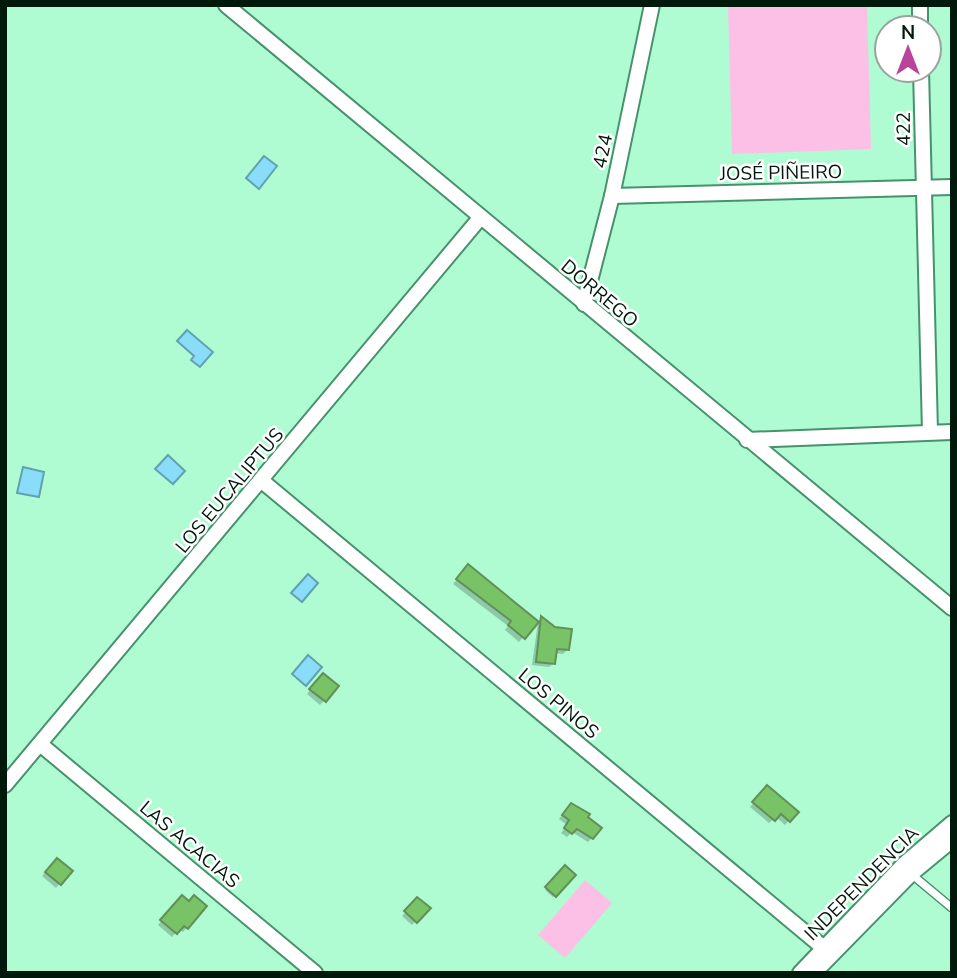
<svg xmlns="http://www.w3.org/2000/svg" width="957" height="978" font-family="'Nunito Sans',sans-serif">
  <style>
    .green { fill: #fcc0e7 }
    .water { fill: #89ddf8; stroke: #60a2b1; stroke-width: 2 }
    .shadow { fill: #0003 }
    .building { fill: #77c365; stroke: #629058; stroke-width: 2 }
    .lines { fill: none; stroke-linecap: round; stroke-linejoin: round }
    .lane-casing { stroke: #47926d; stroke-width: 10 }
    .street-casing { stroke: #47926d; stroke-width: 18 }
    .lane { stroke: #fff; stroke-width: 7 }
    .street { stroke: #fff; stroke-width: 14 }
    .labels { text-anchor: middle; stroke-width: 5; stroke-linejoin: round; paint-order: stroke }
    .street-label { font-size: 19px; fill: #00190b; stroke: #fff }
  </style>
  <rect width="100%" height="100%" fill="#affcd2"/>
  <g class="green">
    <path d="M 728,5 L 867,5 L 871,149 L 732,154 Z"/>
    <path d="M 585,880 L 612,903 L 565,958 L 538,935 Z"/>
  </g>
  <g class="water">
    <path d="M 264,156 L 277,166 L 259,189 L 246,178 Z"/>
    <path d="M 187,330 L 213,352 L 200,367 L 191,360 L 194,356 L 177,341 Z"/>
    <path d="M 168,455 L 185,471 L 173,484 L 155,469 Z"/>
    <path d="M 23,467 L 44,472 L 39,497 L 17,493 Z"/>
    <path d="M 308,574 L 318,583 L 302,602 L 291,593 Z"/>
    <path d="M 308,655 L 322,667 L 306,686 L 292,674 Z"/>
  </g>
  <g class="shadow">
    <path d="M 464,571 L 536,622 L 519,642 L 505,630 L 508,626 L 453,584 Z"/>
    <path d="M 541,618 L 568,649 L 563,654 L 555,653 L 554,663 L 549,667 L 532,665 L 538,622 Z"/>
    <path d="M 319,679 L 337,686 L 320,705 L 307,694 Z"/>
    <path d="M 763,792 L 796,812 L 785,825 L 776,817 L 769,823 L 750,807 Z"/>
    <path d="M 567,809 L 585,818 L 592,838 L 588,842 L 572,832 L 567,837 L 561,833 L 567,825 L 559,819 Z"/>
    <path d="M 57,860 L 70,871 L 56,888 L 42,876 Z"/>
    <path d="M 565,868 L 573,875 L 553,897 L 545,890 Z"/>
    <path d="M 418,899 L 428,908 L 412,925 L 402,916 Z"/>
    <path d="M 178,901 L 205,906 L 183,932 L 179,929 L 172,937 L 158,925 Z"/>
  </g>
  <g class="building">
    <path d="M 468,564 L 539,622 L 525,639 L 508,625 L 511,621 L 456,579 Z"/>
    <path d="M 541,616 L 555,627 L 572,629 L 569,650 L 557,649 L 555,664 L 536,662 Z"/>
    <path d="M 323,673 L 339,686 L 326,702 L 309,689 Z"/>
    <path d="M 767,785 L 799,812 L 790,822 L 781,814 L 775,821 L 752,802 Z"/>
    <path d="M 571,803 L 590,814 L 588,817 L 602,828 L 593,839 L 577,829 L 572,834 L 564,828 L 569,820 L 562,815 Z"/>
    <path d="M 57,858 L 73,871 L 61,885 L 45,872 Z"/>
    <path d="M 565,865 L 576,875 L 556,897 L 545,887 Z"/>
    <path d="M 182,895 L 189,901 L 194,895 L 207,906 L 188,929 L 184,926 L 177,934 L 160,920 Z"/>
    <path d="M 417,897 L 431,908 L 417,923 L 404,911 Z"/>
  </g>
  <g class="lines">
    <g class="lane-casing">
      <path id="lane" d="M 910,873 L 952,908"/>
    </g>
    <g class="street-casing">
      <g id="street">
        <path d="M 226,5 L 952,608"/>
        <path d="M 920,5 L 920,28"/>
        <path d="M 921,70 L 930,432"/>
        <path d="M 612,196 L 952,187"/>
        <path d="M 584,304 L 612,196 L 652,5"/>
        <path d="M 747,440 L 952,432"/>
        <path d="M 262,481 L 831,954"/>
        <path d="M 40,744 L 315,973"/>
        <path d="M 5,785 L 480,218"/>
        <path d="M 800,973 L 904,864 L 952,823"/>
        <path d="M 814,973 L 911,874 L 952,840"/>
      </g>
    </g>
    <use href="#lane" class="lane"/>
    <use href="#street" class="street"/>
  </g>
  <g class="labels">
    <g class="street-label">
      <text transform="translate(903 129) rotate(-91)" y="7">422</text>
      <text transform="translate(602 151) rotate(-78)" y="7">424</text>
      <text transform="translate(781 172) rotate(-1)" y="7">JOSÉ PIÑEIRO</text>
      <text transform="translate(600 293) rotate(40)" y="7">DORREGO</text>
      <text transform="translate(229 490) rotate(-50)" y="7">LOS EUCALIPTUS</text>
      <text transform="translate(559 703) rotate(40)" y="7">LOS PINOS</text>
      <text transform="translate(190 844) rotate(40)" y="7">LAS ACACIAS</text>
      <text transform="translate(861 883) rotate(-45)" y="7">INDEPENDENCIA</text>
    </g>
  </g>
  <rect width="957" height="978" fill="none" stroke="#00190b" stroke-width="14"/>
  <g transform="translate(908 49)"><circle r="33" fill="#ffffff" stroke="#99a39d" stroke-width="2"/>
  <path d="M0-5L12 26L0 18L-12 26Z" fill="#bb449b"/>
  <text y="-10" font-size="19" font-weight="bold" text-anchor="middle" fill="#00190b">N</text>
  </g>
</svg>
